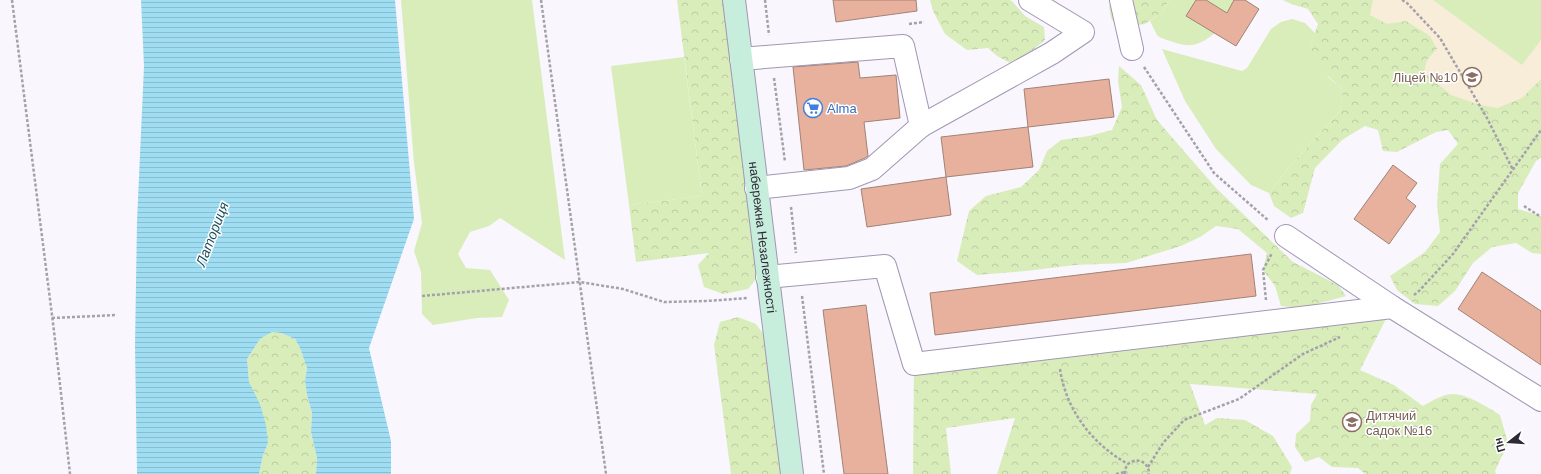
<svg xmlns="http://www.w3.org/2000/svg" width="1541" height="474" font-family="Arial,sans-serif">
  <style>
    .education { fill: #f8edd8 }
    .grass { fill: #d9edbb }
    .forest { fill: url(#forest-crowns) }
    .water { fill: url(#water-rules) }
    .building { fill: #e7b19d; stroke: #a28276 }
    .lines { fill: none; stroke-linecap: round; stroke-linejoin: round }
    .street-casing { stroke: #a197b4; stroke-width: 24 }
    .secondary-casing { stroke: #a197b4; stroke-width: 24 }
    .path { stroke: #a5a1aa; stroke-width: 2.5; stroke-dasharray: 3 2; stroke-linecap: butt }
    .street { stroke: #fff; stroke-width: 22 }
    .secondary { stroke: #c7eddd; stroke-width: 22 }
    .labels { text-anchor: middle; stroke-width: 3; stroke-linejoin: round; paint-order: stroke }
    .education-label { font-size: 13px; fill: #785e54; stroke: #fff; text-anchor: end }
    .shop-label { font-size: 13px; fill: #366cbe; stroke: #fff; text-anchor: start }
    .street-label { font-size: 13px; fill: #2d2935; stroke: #fff }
    .water-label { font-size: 14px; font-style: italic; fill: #1b505e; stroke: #fff }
  </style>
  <defs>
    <pattern id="forest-crowns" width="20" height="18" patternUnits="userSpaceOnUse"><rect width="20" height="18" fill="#d9edbb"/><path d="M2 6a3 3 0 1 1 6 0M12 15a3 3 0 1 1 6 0" fill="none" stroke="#bbcba1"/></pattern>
    <pattern id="water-rules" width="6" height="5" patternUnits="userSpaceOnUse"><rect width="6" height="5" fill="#9fdef2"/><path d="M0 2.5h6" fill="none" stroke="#89bed0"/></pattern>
  </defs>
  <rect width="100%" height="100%" fill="#f9f6fd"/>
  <path class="education" d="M 1339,0 L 1541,0 L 1541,92 L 1497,148 Z"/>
  <g class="grass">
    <path d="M 401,0 L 532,0 L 565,260 L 500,218 L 489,226 L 470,232 L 458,254 L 466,268 L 490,270 L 509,300 L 502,317 L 477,318 L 433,325 L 422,314 L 421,272 L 414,251 L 422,223 L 414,163 Z"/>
    <path d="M 1169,0 L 1196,0 L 1215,33 C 1193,51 1184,46 1159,37 L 1157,35 L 1150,21 L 1163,12 Z"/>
    <path d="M 1206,0 L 1234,0 L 1227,13 Z"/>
    <path d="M 1433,0 L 1541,0 L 1541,40 L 1522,65 Z"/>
    <path d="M 1292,19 L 1305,23 L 1315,33 L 1310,46 L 1328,77 L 1343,90 L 1340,111 L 1290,166 L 1269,193 L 1251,185 L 1216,149 L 1185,101 L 1162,49 L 1242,71 L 1247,68 L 1271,29 L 1281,22 Z"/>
    <path d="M 684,57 L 702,196 L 629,205 L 611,66 Z"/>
  </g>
  <g class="forest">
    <path d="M 677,0 L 735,0 L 766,266 L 748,289 L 723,294 L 704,287 L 698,265 L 709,253 L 636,262 L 629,205 L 702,196 Z"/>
    <path d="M 930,0 L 1009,0 L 1012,1 L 1025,16 L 1044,27 L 1045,40 L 1028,54 L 1010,63 L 997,56 L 988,48 L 967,50 L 945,34 L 933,11 Z"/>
    <path d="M 1114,0 L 1169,0 L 1163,12 L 1145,24 L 1118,28 L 1111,18 L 1109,6 Z"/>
    <path d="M 1283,0 L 1373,0 L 1370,15 L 1387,24 L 1406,21 L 1430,36 L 1437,49 L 1427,60 L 1424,72 L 1451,95 L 1480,105 L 1497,108 L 1522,98 L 1541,79 L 1541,158 L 1536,161 L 1518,193 L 1518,209 L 1541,216 L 1541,254 L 1532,253 L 1516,243 L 1492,247 L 1473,263 L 1455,291 L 1438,306 L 1415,304 L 1397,290 L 1390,276 L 1425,252 L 1440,232 L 1437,204 L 1440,164 L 1458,144 L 1448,130 L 1436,132 L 1397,152 L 1383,151 L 1378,130 L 1365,126 L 1342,140 L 1315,168 L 1303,213 L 1291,218 L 1274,206 L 1269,193 L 1290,166 L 1340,111 L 1343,90 L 1317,66 L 1310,46 L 1318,24 L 1308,9 L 1291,4 Z"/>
    <path d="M 1119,66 L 1141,85 L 1157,120 L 1216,188 L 1293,262 L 1338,285 L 1346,296 L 1302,308 L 1281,306 L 1275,286 L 1263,270 L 1267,253 L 1238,229 L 1216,226 L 1200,237 L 1181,246 L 1126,263 L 1075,265 L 1026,271 L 977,275 L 957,261 L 969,211 L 986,196 L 1021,187 L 1039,170 L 1047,151 L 1061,140 L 1089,136 L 1112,130 L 1122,107 L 1118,81 Z"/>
    <path d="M 1392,307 L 1360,370 L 1394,385 L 1423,406 C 1432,401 1441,395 1452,394 C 1465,393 1490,408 1500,415 L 1508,443 L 1495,471 L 1496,474 L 1365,474 L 1358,468 L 1332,467 L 1319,457 L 1305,462 L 1295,447 L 1296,434 L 1310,421 L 1311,405 L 1317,394 L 1190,384 L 1205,425 L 1217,418 L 1245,420 L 1273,436 L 1292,467 L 1290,474 L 997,474 L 1015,418 L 946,428 L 951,474 L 913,474 L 914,364 Z"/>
    <path d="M 738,317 L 756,324 L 777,353 L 792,474 L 731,474 L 714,345 L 720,322 Z"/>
    <path d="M 272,332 L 281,333 L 295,339 L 300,348 L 307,368 L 305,381 L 307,395 L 312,413 L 311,432 L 317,458 L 316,474 L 259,474 L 263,455 L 268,443 L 253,391 L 249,382 L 247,359 L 260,339 Z"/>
  </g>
  <path class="water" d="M 141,0 L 395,0 L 414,219 L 369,348 L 391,441 L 391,474 L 316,474 L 317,458 L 311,432 L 312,413 L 307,395 L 305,381 L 307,368 L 300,348 L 295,339 L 281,333 L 272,332 L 260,339 L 247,359 L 249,382 L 260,404 L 266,425 L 268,443 L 263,455 L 259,474 L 137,474 L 135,346 L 137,221 L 144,66 Z"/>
  <g class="building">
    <path d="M 833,0 L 916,0 L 917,11 L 836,22 Z"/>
    <path d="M 1196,0 L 1206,0 L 1227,13 L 1234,0 L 1245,0 L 1259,9 L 1236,46 L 1186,16 Z"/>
    <path d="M 858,62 L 860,78 L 896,75 L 900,118 L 864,122 L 868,156 L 865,158 L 846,166 L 804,170 L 793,67 Z"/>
    <path d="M 1109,79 L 1114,117 L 1028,127 L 1024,89 Z"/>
    <path d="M 1028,127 L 1033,167 L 946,177 L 941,137 Z"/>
    <path d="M 1393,165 L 1417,183 L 1406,198 L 1416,206 L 1389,244 L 1354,219 Z"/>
    <path d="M 946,177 L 951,215 L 867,227 L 861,189 Z"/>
    <path d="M 1251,254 L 1256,296 L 935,335 L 930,293 Z"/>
    <path d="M 1482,272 L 1541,311 L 1541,365 L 1458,309 Z"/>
    <path d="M 866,305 L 888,474 L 844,474 L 823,310 Z"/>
  </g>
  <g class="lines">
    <g class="street-casing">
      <g id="street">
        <path d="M 1121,0 L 1132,49"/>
        <path d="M 741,59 L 903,46 L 921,126"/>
        <path d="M 756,188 L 849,178 L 872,169 L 921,126 L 1052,53 L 1083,32 L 1030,0"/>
        <path d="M 1286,236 L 1392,307"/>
        <path d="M 767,277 L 885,266 L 914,364 L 1392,307 L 1541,400"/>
      </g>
    </g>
    <g class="secondary-casing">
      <g id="secondary">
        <path id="s1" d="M 734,0 L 792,474"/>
      </g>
    </g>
    <g class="path">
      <path d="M 12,0 L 54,331 L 70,474"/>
      <path d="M 541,0 L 606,474"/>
      <path d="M 765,0 L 769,35"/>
      <path d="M 1402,0 L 1407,3 L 1440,38 L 1487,118 L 1513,170"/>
      <path d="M 909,24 L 924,22"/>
      <path d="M 1144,67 L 1214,173 L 1269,221"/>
      <path d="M 774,78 L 785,162"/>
      <path d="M 1524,206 L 1541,217"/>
      <path d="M 791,207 L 796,253"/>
      <path d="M 1414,295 L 1419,291 L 1453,254 L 1541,130"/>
      <path d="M 422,296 L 580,282 L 623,289 L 664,302 L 707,301 L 748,298"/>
      <path d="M 802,296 L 824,474"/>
      <path d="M 1266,300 L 1263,270 L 1272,253"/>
      <path d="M 52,318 L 117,315"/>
      <path d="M 1060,369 C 1066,410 1092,444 1128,464"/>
      <path d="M 1148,467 L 1163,443 L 1184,420 L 1239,399 L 1303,354 L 1340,337"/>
      <path d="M 1116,474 L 1125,472"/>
      <path d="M 1125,474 C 1124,456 1149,456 1149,474"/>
    </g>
    <use href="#street" class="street"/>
    <use href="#secondary" class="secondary"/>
  </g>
  <defs>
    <g id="school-ring" transform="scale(1)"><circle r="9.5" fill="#fff" stroke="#8d6e63" stroke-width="1.5"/><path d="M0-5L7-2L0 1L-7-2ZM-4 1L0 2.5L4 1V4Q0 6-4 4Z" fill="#8d6e63"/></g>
    <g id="supermarket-ring" transform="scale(1)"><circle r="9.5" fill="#fff" stroke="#3f7fe0" stroke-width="1.5"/><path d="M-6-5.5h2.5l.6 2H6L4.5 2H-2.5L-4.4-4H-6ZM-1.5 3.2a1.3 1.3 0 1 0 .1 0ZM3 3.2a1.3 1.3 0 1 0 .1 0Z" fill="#3f7fe0"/></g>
  </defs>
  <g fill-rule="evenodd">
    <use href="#school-ring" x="1472" y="77"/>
    <use href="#supermarket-ring" x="813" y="108"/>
    <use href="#school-ring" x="1352" y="422"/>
  </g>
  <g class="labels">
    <g class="education-label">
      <text x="1458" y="82">Ліцей №10</text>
      <text x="1366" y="420" text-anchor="start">Дитячий<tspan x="1366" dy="15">садок №16</tspan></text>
    </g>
    <g class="shop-label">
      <text x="827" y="113">Alma</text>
    </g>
    <g class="street-label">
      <text dy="5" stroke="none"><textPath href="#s1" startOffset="239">набережна Незалежності</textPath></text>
    </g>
    <g class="water-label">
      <text transform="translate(212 234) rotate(-69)" y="5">Латориця</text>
    </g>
  </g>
  <g transform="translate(1509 442) rotate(253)" stroke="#ffffff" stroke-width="3" paint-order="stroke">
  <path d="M0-3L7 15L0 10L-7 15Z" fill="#2d2935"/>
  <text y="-6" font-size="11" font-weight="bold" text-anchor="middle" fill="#2d2935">Пн</text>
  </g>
</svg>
